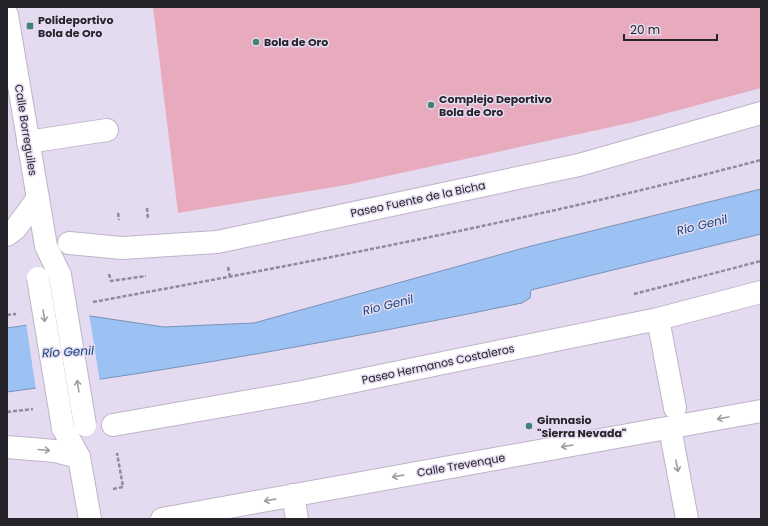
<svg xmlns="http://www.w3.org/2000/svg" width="768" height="526" font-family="Poppins,sans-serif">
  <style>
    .green { fill: #e7abbd }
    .water { fill: #9cc2f3; stroke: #7992b7 }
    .pier { fill: #e5dbf0 }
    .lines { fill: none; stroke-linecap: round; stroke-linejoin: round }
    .minor-casing { stroke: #beb4c8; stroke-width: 24 }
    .path { stroke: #918a99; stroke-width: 2.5; stroke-dasharray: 4 2; stroke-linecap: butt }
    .minor { stroke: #fff; stroke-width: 22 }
    .minor-bridge-casing { stroke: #beb4c8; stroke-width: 24; stroke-linecap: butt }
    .minor-bridge { stroke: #fff; stroke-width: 22 }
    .oneway { stroke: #9e9ca0 }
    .poi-dot { fill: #408274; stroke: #e5dbf0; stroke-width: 1.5 }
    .labels { text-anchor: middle; stroke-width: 3; stroke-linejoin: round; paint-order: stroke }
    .poi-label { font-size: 11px; font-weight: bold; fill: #27232b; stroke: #e5dbf0; text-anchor: start }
    .street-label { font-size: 11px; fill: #27232b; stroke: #e5dbf0 }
    .water-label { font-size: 12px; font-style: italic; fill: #154680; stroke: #e5dbf0 }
  </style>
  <rect width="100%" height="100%" fill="#e5dbf0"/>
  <path class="green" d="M 153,7 L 761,7 L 761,88 L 634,122 L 346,185 L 178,213 Z"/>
  <path class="water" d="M 761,189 L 761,234 L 531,290 L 530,298 L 522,303 C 351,338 180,370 7,392 L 7,328 L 90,316 L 164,327 L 254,323 L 531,246 Z"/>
  <path class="pier" d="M 89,314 L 100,382 L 36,390 L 26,323 Z"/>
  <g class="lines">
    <g class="minor-casing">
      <g id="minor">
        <path d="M 7,15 L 46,246 L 60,275"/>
        <path d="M 28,142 L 107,130"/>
        <path d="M 7,235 L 16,228 L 38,198"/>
        <path d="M 69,243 L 122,248 L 217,242 L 579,165 L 761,113"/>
        <path d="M 658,319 L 675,408"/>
        <path d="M 113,425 L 302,392 L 658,319 L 761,292"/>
        <path d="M 63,428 L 79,457 L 90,519"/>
        <path d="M 670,428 L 687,519"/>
        <path d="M 7,447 L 55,451 L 79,457"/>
        <path d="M 293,495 L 297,519"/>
        <path d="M 162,519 L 761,411"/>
      </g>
    </g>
    <g class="path">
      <path d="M 147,208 L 148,219"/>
      <path d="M 118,213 L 119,220"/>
      <path d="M 228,267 L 230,277"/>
      <path d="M 109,274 L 111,281 L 146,276"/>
      <path d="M 634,294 L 761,261"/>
      <path d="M 93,302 C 317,261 541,218 761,160"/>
      <path d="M 7,315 L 16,314"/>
      <path d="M 7,412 L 33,409"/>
      <path d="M 113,489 L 123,487 L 117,453"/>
    </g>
    <use href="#minor" class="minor"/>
    <g class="minor-bridge-casing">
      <g id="minor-bridge">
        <path d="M 60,275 L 85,425"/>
        <path d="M 38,278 L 63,428"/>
      </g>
    </g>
    <use href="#minor-bridge" class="minor-bridge"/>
  </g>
  <defs><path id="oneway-shaft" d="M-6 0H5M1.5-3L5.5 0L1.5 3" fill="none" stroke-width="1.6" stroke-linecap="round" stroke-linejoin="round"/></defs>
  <g class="oneway">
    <use href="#oneway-shaft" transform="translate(44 316) rotate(81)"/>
    <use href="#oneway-shaft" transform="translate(78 386) rotate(-99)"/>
    <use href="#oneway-shaft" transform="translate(723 418) rotate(170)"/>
    <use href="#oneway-shaft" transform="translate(567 446) rotate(170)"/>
    <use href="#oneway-shaft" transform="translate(44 450) rotate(5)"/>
    <use href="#oneway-shaft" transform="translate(677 466) rotate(79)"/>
    <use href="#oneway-shaft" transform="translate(398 476) rotate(170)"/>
    <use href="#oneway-shaft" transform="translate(270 500) rotate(170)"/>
  </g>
  <g class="poi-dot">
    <rect x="26" y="22" width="8" height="8" rx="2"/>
    <circle cx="256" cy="42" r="4"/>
    <circle cx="431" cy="105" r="4"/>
    <circle cx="529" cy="426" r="4"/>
  </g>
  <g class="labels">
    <g class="poi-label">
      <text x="38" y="24">Polideportivo<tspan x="38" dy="13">Bola de Oro</tspan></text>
      <text x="264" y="46">Bola de Oro</text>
      <text x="439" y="103">Complejo Deportivo<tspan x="439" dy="13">Bola de Oro</tspan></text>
      <text x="537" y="424">Gimnasio<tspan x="537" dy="13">"Sierra Nevada"</tspan></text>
    </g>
    <g class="street-label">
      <text transform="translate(26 130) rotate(81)" y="4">Calle Borreguiles</text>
      <text transform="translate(418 199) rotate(-12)" y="4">Paseo Fuente de la Bicha</text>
      <text transform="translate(438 364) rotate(-12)" y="4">Paseo Hermanos Costaleros</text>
      <text transform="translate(461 465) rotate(-10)" y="4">Calle Trevenque</text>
    </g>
    <g class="water-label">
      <text transform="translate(702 225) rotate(-14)" y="4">Río Genil</text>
      <text transform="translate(388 305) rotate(-14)" y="4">Río Genil</text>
      <text transform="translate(68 352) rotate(-3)" y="4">Río Genil</text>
    </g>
  </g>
  <rect width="768" height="526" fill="none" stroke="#27232b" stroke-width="16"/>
  <path d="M624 34v6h93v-6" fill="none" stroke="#27232b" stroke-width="2"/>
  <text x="630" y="34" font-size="12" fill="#27232b" stroke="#e5dbf0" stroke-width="3" paint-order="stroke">20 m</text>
</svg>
